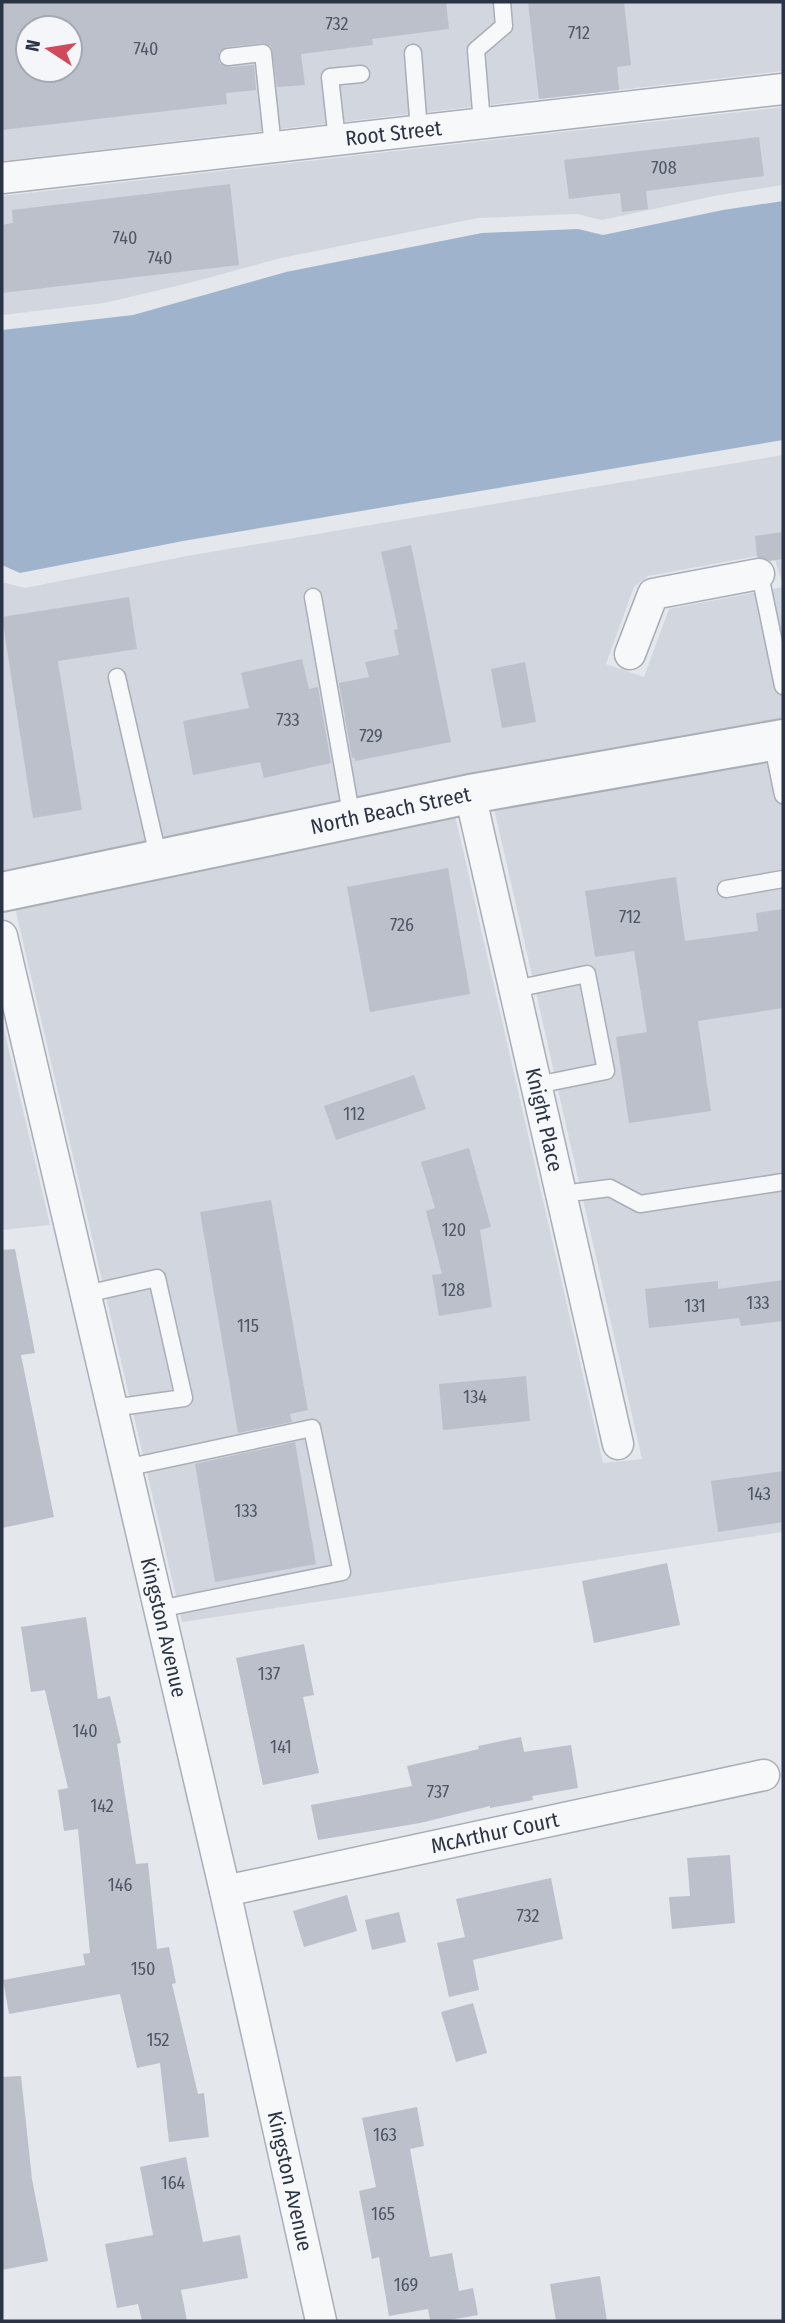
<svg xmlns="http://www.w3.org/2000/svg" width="785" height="2323" font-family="'Fira Sans Condensed',sans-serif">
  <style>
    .built { fill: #d2d6de; fill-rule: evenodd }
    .water { fill: #9fb4cc }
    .building { fill: #bbc0ca; fill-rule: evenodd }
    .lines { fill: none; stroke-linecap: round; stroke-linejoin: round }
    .service-casing { stroke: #a9aeb7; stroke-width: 19 }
    .minor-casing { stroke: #a9aeb7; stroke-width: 33 }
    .tertiary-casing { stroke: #a9aeb7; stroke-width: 42 }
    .service { stroke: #f7f8fa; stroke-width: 16 }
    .minor { stroke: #f7f8fa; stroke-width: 30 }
    .tertiary { stroke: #f7f8fa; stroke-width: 38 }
    .labels { text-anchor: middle; stroke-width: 5; stroke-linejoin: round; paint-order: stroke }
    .number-label { font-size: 18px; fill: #4f5766 }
    .street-label { font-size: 21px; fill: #2b3445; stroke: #f4f6f9 }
  </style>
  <rect width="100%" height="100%" fill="#e4e7ec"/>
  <g class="built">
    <path d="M 2,2 L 783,2 L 783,71 L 2,161 ZM 28,28 L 70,28 L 70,70 L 28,70 Z"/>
    <path d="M 783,107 L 783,185 L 719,195 L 602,220 L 577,214 L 478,218 L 281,258 L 189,283 L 104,303 L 2,315 L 2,196 Z"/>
    <path d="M 783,455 L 783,586 L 773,553 L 648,576 L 634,587 L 606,664 L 644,677 L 669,609 L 783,587 L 783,721 L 2,873 L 2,582 L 25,588 L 187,556 Z"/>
    <path d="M 783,757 L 783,1532 L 182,1622 L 15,908 L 455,815 L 603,1463 L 642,1459 L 494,808 Z"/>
    <path d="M 2,1021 L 50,1225 L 2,1230 Z"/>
  </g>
  <path class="water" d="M 783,201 L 783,440 L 183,541 L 20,573 L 2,565 L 2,330 L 133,315 L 286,272 L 482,233 L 578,229 L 603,235 L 723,210 Z"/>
  <g class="building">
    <path d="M 2,2 L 446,2 L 449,29 L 372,39 L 373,45 L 301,54 L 305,85 L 277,87 L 271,46 L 262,43 L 227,47 L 219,52 L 219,63 L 229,67 L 254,65 L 256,90 L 226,93 L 227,104 L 2,130 ZM 28,28 L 70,28 L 70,70 L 28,70 Z"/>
    <path d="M 528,2 L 624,2 L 631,65 L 617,67 L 619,90 L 539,99 Z"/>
    <path d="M 759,137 L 764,176 L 646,191 L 648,209 L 622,212 L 620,193 L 569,199 L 564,160 Z"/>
    <path d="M 230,184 L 239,265 L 2,293 L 2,225 L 13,223 L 12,210 Z"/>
    <path d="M 783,532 L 783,559 L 770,561 L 757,557 L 755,536 Z"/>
    <path d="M 411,545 L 451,742 L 355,761 L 354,757 L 352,758 L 339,683 L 369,677 L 365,662 L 399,655 L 394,630 L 398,629 L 381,552 Z"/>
    <path d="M 129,597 L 137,649 L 58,661 L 82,810 L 33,818 L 2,617 Z"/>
    <path d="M 302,659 L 309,689 L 318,687 L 331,763 L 264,778 L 260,762 L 193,775 L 183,721 L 249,708 L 241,673 Z"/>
    <path d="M 525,662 L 536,722 L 502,728 L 491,669 Z"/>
    <path d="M 448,868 L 470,994 L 370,1012 L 347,887 Z"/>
    <path d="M 676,877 L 685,941 L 758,931 L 756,913 L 783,909 L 783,1008 L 698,1021 L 711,1111 L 629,1123 L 616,1037 L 647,1032 L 634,951 L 595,957 L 585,891 Z"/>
    <path d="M 414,1075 L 426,1109 L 336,1140 L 324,1106 Z"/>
    <path d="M 469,1148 L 491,1227 L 480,1230 L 492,1307 L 439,1316 L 432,1275 L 442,1274 L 426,1211 L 435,1208 L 421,1162 Z"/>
    <path d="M 271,1200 L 308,1410 L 290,1414 L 292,1422 L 238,1433 L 200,1212 Z"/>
    <path d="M 15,1249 L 35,1353 L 21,1355 L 54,1517 L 2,1528 L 2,1250 Z"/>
    <path d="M 783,1280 L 783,1321 L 741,1326 L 739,1318 L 649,1328 L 645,1289 L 718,1281 L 718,1289 Z"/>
    <path d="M 526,1376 L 530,1421 L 443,1430 L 439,1384 Z"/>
    <path d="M 295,1442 L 316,1564 L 215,1582 L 195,1464 Z"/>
    <path d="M 783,1471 L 783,1522 L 718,1532 L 711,1481 Z"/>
    <path d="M 667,1563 L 680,1625 L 594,1643 L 582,1581 Z"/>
    <path d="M 86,1617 L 98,1699 L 110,1696 L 121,1743 L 117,1744 L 136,1864 L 148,1863 L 157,1949 L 169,1947 L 176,1983 L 172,1984 L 198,2094 L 204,2093 L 209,2137 L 169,2142 L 160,2063 L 137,2068 L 120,1994 L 9,2014 L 3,1980 L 85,1965 L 83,1954 L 90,1953 L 78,1829 L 64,1831 L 58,1790 L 68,1788 L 45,1690 L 31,1692 L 21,1627 Z"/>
    <path d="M 304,1644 L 314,1695 L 303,1697 L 319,1773 L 263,1785 L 236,1658 Z"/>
    <path d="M 521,1737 L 524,1752 L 571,1745 L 578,1788 L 532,1796 L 533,1800 L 490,1808 L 490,1806 L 420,1823 L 318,1840 L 311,1805 L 412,1786 L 407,1766 L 479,1749 L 478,1746 Z"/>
    <path d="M 730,1855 L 735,1923 L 672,1929 L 669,1897 L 690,1896 L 687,1858 Z"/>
    <path d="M 551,1878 L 563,1939 L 473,1960 L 479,1990 L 449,1997 L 437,1943 L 465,1937 L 456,1899 Z"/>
    <path d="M 347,1895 L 357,1931 L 304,1947 L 293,1911 Z"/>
    <path d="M 399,1912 L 406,1942 L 372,1950 L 365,1920 Z"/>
    <path d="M 473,2003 L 487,2053 L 456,2062 L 441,2012 Z"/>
    <path d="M 21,2076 L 32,2179 L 48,2261 L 2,2270 L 2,2077 Z"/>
    <path d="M 417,2107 L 424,2146 L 410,2149 L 430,2257 L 452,2253 L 459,2291 L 473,2288 L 478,2315 L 444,2321 L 430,2321 L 428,2309 L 389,2316 L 379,2257 L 372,2259 L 359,2191 L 376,2187 L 362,2118 Z"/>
    <path d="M 186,2157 L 203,2242 L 240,2235 L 248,2278 L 181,2290 L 187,2321 L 142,2321 L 138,2304 L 117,2308 L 105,2244 L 153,2235 L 140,2167 Z"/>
    <path d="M 600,2276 L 607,2321 L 556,2321 L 550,2284 Z"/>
  </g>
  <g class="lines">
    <g class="service-casing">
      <g id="service">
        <path d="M 413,53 L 419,131"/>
        <path d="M 228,57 L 263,53 L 273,147"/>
        <path d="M 482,123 L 476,50 L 504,26 L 502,2"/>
        <path d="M 337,140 L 330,77 L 361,74"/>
        <path d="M 759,570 L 783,686"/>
        <path d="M 313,597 L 352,819"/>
        <path d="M 117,677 L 159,860"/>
        <path d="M 772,741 L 783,795"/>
        <path d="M 726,889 L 783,879"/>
        <path d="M 515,989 L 587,974 L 606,1071 L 537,1085"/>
        <path d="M 562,1194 L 610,1188 L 640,1204 L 783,1182"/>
        <path d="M 86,1294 L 157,1278 L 184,1398 L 112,1408"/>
        <path d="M 125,1468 L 312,1428 L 342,1572 L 159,1609"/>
      </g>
    </g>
    <g class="minor-casing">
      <g id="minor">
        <path id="s1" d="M 2,178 L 783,89"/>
        <path d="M 630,654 L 653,594 L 759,574"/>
        <path id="s2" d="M 470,794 L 618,1444"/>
        <path id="s3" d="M 2,936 L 225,1891 L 321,2321"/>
        <path id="s4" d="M 225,1891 L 764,1775"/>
      </g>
    </g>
    <g class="tertiary-casing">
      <g id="tertiary">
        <path id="s5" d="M 2,892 L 470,794 L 783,739"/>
      </g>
    </g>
    <use href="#service" class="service"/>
    <use href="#minor" class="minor"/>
    <use href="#tertiary" class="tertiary"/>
  </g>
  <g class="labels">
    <g class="number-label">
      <text x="337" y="30">732</text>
      <text x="579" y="39">712</text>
      <text x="146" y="55">740</text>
      <text x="664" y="174">708</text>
      <text x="125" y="244">740</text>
      <text x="160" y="264">740</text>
      <text x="288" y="726">733</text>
      <text x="371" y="742">729</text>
      <text x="630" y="923">712</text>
      <text x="402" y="931">726</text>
      <text x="354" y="1120">112</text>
      <text x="454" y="1236">120</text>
      <text x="453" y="1296">128</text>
      <text x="758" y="1309">133</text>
      <text x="695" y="1312">131</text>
      <text x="248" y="1332">115</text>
      <text x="475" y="1403">134</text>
      <text x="759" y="1500">143</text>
      <text x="246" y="1517">133</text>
      <text x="269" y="1680">137</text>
      <text x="85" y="1737">140</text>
      <text x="281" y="1753">141</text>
      <text x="438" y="1798">737</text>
      <text x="102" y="1812">142</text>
      <text x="120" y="1891">146</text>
      <text x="528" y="1922">732</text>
      <text x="143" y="1975">150</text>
      <text x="158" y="2046">152</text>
      <text x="385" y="2141">163</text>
      <text x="173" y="2189">164</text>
      <text x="383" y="2220">165</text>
      <text x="406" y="2291">169</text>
    </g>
    <g class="street-label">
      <text dy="7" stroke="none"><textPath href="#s1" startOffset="394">Root Street</textPath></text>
      <text dy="7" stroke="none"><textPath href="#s5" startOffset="397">North Beach Street</textPath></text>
      <text dy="7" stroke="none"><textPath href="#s2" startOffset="334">Knight Place</textPath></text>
      <text dy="7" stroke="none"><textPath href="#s3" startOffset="710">Kingston Avenue</textPath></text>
      <text dy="7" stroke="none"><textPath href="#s4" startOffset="276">McArthur Court</textPath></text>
      <text dy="7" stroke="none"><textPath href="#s3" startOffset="1278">Kingston Avenue</textPath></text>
    </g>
  </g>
  <rect width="785" height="2323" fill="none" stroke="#2b3445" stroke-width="7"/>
  <g transform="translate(49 49) rotate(282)"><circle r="33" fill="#f4f6f9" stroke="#a4a8b1" stroke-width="2"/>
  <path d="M0-5L12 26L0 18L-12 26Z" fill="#d1495b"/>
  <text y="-10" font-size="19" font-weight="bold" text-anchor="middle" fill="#2b3445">N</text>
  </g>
</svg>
